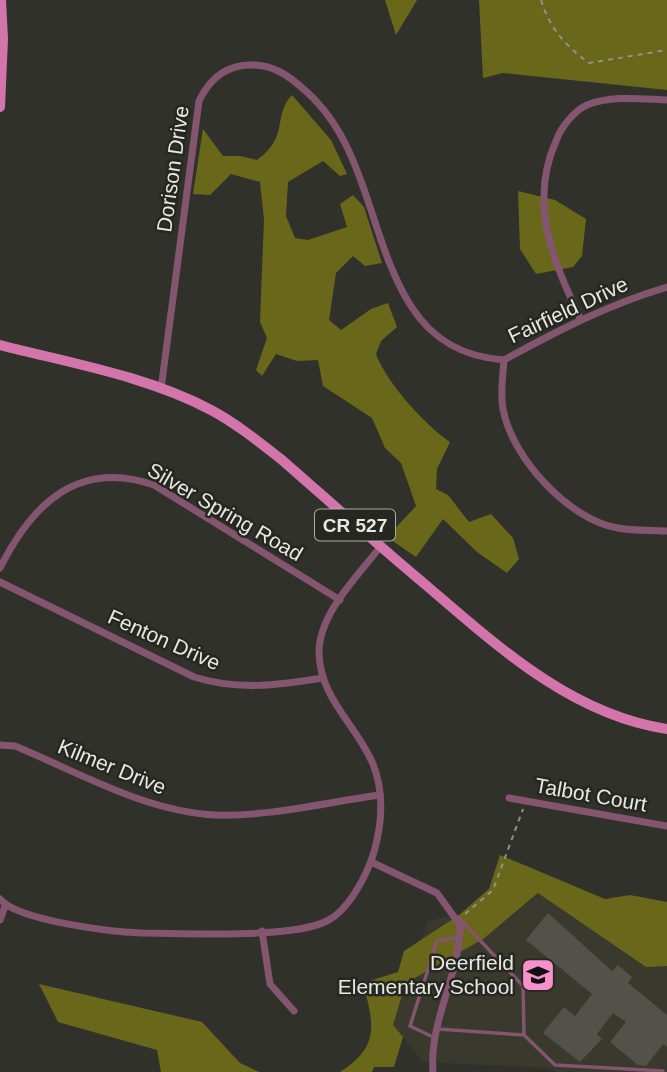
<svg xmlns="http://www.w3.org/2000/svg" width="667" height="1072" font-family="Arial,sans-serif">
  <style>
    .built { fill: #39392d }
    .forest { fill: #69681a }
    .building { fill: #52524b }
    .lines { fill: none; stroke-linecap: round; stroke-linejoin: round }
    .path { stroke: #92928d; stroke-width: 2; stroke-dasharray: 5 5; stroke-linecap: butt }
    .service { stroke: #83556e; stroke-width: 3.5 }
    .minor { stroke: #83556e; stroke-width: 7 }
    .primary { stroke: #d375ab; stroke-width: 10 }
    .labels { text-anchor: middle; stroke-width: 5; stroke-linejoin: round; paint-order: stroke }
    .shield { fill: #272721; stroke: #adada9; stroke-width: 2 }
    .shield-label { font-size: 19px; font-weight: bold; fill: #e7e7e3 }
    .street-label { font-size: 21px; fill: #e7e7e3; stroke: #272721 }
    .poi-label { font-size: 21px; fill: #e7e7e3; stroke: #272721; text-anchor: end }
  </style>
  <rect width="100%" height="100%" fill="#31312b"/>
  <path class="built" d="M 539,893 L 645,966 L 667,966 L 667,1072 L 556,1072 L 547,1068 L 423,1062 L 393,1025 L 428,921 L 468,912 L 489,933 Z"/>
  <g class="forest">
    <path d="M 385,0 L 417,0 L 396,35 Z"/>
    <path d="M 479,0 L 667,0 L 667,90 L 503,73 L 483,78 Z"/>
    <path d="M 292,95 L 331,140 L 347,174 L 340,176 L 323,161 L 288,182 L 286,216 L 295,238 L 308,240 L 347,227 L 340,204 L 353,195 L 364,207 L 382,263 L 365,266 L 353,256 L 336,273 L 329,320 L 341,330 L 371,309 L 388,303 L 397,327 L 381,341 L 376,354 C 386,382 425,425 450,442 L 437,469 L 436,489 L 448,495 L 469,522 L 491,514 L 513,538 L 519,559 L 507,573 L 477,552 L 443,519 L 416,557 L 387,537 L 416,506 L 401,463 L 385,448 L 372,418 L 323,386 L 318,360 L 297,361 L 276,354 L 262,376 L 256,370 L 267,338 L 260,322 L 264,219 L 260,182 L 231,174 L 210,195 L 193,194 L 203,129 L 223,156 L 240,156 L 257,160 C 290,136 272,116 292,95 Z"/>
    <path d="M 518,191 L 555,200 L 586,219 L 582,256 L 573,267 L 536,274 L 520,249 Z"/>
    <path d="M 500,855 L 605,899 L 630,895 L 667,902 L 667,966 L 646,967 L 538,893 L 483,939 L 406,983 L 393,1025 L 403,1037 L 394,1067 L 374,1067 L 372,1072 L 340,1072 C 380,1046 374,1025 363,983 L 398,972 L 404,951 L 459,915 L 489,889 Z"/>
    <path d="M 39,984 L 202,1022 L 240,1063 L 259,1072 L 161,1072 L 157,1050 L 58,1022 Z"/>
  </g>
  <path class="building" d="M 548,913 L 612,971 L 618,965 L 632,977 L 628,983 L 667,1015 L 667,1047 L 663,1044 L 646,1066 L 638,1065 L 610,1042 L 626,1022 L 613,1013 L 597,1034 L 602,1039 L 580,1062 L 543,1033 L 564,1007 L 575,1016 L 592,994 L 526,940 Z"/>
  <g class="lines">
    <g class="path">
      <path d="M 541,0 C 550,29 565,45 589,63 L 667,50"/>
      <path d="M 465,914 L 493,890 L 523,809"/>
    </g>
    <g class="service">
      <path d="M 458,917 L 523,986 L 524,1035 L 555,1065 L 663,1071"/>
      <path d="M 438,1029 L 524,1035"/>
      <path d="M 433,1037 L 410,1026 L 437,941 L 460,937"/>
    </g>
    <g class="minor">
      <path d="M 667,287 C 609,304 557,331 504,360 C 503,376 500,393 503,409 C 512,458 569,520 618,528 C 634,531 651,530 667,531"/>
      <path d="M 581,320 C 553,261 528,204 556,141 C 561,127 574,111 587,105 C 612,95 641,99 667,100"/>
      <path d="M 161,389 L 199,101 C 210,78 227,64 253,65 C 272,65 286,74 300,86 C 369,142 366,235 411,306 C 433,341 464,357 504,360"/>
      <path d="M 0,568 C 32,504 78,459 154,485 L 340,600"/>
      <path d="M 0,582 L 194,677 C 239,691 278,685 323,678"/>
      <path d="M 0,745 L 15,746 C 78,772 146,812 216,815 C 267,817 328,802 380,795"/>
      <path d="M 509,798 L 667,826"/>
      <path d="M 371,862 L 437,893 L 460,925 C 460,976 429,1020 433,1072"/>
      <path d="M 0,899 C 18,921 113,932 142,933 C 186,933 291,939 327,921 C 349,910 367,875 374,852 C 382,824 384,792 373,764 C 356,724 319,698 319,651 C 320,612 359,575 380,547"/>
      <path d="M 0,920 L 5,906"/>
      <path d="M 262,931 L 270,984 L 294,1011"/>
    </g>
    <g class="primary">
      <path d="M 0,107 L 3,39 L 1,0"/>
      <path d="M 0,345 C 70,363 147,376 211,410 C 237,424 259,442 282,460 C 330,502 378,545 427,586 C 497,646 572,715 667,729"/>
    </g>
  </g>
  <defs>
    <g id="school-square" transform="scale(1.75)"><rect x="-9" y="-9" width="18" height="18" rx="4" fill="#f890cb" stroke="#272721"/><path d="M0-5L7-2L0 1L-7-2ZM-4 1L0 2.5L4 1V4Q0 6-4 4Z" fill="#111"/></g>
  </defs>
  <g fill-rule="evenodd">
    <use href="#school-square" x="538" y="975"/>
  </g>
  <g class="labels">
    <rect class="shield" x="315" y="509.5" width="80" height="31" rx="5"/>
    <g class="shield-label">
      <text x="355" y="532">CR 527</text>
    </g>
    <g class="street-label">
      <text transform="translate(173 169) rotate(-82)" y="7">Dorison Drive</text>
      <text transform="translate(568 310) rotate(-25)" y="7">Fairfield Drive</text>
      <text transform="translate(225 512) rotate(30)" y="7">Silver Spring Road</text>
      <text transform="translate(164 640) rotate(24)" y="7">Fenton Drive</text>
      <text transform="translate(112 767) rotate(22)" y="7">Kilmer Drive</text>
      <text transform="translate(591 795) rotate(10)" y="7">Talbot Court</text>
    </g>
    <g class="poi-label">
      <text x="514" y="970">Deerfield<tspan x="514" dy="24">Elementary School</tspan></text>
    </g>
  </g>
</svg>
